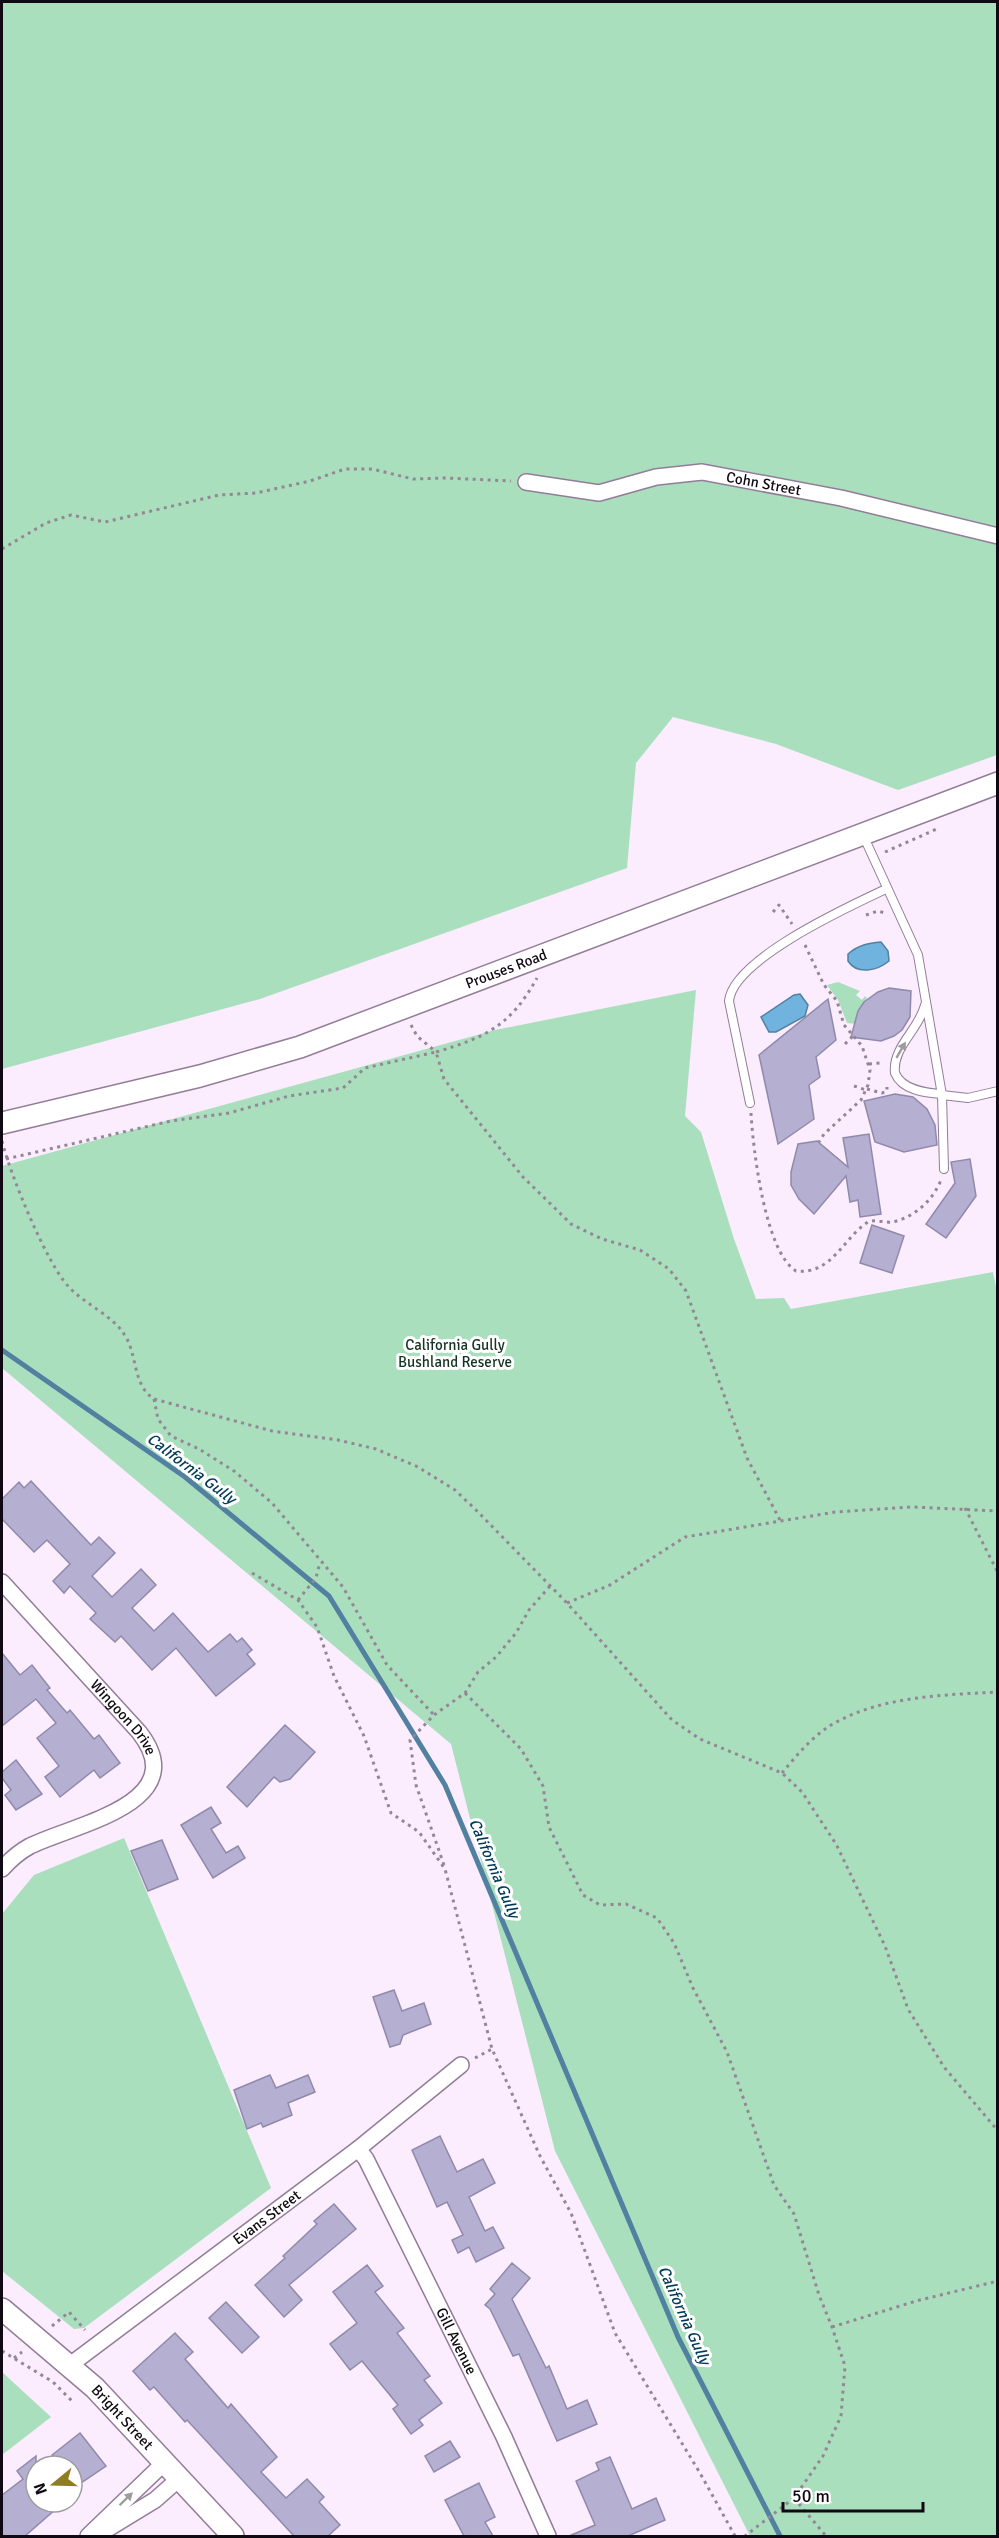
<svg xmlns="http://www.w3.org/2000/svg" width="999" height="2538" font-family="Signika,sans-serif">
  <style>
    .green { fill: #aadfbe }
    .water { fill: #6fb3de; stroke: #5280a1; stroke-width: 1.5 }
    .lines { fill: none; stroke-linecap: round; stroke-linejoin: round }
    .stream { stroke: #5280a1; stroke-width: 5 }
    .building { fill: #b5afd2; stroke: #8f8aab; stroke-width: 1.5 }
    .lane-casing { stroke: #937c99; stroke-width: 10 }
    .street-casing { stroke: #937c99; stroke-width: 18 }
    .secondary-casing { stroke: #937c99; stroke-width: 24 }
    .path { stroke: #938796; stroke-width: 3; stroke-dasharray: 3 4.5; stroke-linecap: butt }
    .lane { stroke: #fff; stroke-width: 8 }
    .street { stroke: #fff; stroke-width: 15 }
    .secondary { stroke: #fff; stroke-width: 21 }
    .oneway { fill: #9f9ca0 }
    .labels { text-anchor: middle; stroke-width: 6; stroke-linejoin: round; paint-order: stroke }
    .street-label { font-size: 15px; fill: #100812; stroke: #fff }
    .park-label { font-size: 15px; fill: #143322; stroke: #fff }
    .water-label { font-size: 16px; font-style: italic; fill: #003a57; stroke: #fff }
  </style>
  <rect width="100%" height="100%" fill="#fbecfe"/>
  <g class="green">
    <path d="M 2,2 L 997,2 L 997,755 L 898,790 L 776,744 L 673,717 L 636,763 L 627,868 L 260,999 L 2,1069 Z"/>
    <path d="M 838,982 L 860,991 L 856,995 L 862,1000 L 865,996 L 867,998 L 858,1011 L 856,1024 L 847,1023 L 838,1000 L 827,985 Z"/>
    <path d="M 696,990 L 685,1116 L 701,1132 L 734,1239 L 756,1299 L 784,1298 L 791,1309 L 993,1272 L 998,1298 L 997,2536 L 750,2536 L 555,2151 L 451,1744 L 2,1368 L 2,1166 L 495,1030 Z"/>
    <path d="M 124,1838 L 271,2188 L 84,2328 L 74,2329 L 2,2271 L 2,1914 L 34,1875 Z"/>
    <path d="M 2,2372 L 51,2417 L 2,2455 Z"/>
  </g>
  <g class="water">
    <path d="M 881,942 L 888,951 L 889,961 C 877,971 857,975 848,961 L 848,954 C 858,945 869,943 881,942 Z"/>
    <path d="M 800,994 L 808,1005 L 805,1016 L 776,1032 L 769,1032 L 761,1017 L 794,995 Z"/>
  </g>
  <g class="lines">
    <path class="stream" d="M 2,1350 L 185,1477 L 329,1596 L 445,1785 L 678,2337 L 780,2536"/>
  </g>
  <g class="building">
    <path d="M 889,988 L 911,991 L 910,1017 L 902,1030 L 894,1036 L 881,1041 L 851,1037 L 858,1011 L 864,1002 L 878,992 Z"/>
    <path d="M 828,999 L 836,1040 L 816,1057 L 820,1077 L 809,1085 L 814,1119 L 778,1144 L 759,1055 Z"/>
    <path d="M 895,1094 L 913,1097 L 927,1109 L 935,1125 L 937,1145 L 904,1152 L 875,1142 L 864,1101 Z"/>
    <path d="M 869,1134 L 881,1214 L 860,1217 L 858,1200 L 850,1202 L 846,1176 L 814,1214 L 799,1199 L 791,1185 L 791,1172 L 798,1144 L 817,1141 L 848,1167 L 843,1138 Z"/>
    <path d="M 970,1159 L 976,1196 L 946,1238 L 926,1224 L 955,1183 L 951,1162 Z"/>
    <path d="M 872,1225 L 904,1236 L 892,1273 L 860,1263 Z"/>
    <path d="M 31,1481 L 91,1545 L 99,1537 L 115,1553 L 92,1576 L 112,1597 L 141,1569 L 156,1585 L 132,1608 L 154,1631 L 173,1613 L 208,1652 L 230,1634 L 237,1642 L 242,1638 L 252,1650 L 247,1654 L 255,1664 L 216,1696 L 176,1648 L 152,1670 L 121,1636 L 115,1642 L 90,1619 L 96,1613 L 70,1586 L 64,1593 L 53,1581 L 70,1564 L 47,1540 L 34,1552 L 2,1519 L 2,1499 L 19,1482 L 24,1488 Z"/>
    <path d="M 2,1653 L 20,1675 L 32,1665 L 50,1688 L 47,1690 L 67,1713 L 70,1710 L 94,1739 L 99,1735 L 120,1763 L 100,1778 L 94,1770 L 60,1797 L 45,1777 L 59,1766 L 37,1738 L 56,1723 L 36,1699 L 2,1726 Z"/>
    <path d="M 285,1725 L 315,1752 L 290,1779 L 280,1782 L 274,1777 L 247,1807 L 227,1787 Z"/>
    <path d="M 16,1760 L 42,1794 L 16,1810 L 5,1795 L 11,1790 L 2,1778 L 2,1772 Z"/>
    <path d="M 211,1807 L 221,1823 L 211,1829 L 226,1853 L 238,1846 L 245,1858 L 213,1878 L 181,1825 Z"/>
    <path d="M 162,1840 L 178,1879 L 148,1891 L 131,1851 Z"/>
    <path d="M 394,1990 L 402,2011 L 424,2003 L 431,2024 L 403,2035 L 400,2044 L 390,2047 L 373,1997 Z"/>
    <path d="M 270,2075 L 276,2088 L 308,2075 L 315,2092 L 288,2103 L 292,2115 L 263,2127 L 261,2123 L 247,2129 L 234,2090 Z"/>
    <path d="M 440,2136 L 457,2172 L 483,2159 L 495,2183 L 469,2197 L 485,2231 L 493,2227 L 504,2248 L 476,2262 L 469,2247 L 458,2253 L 452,2240 L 463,2235 L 447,2202 L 437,2207 L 412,2150 Z"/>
    <path d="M 334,2204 L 356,2229 L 289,2285 L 302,2300 L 284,2317 L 255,2285 L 285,2258 L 283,2256 L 317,2224 L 314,2221 Z"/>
    <path d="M 512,2263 L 530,2278 L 512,2299 L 546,2368 L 549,2366 L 567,2409 L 587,2400 L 597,2424 L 557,2441 L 519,2354 L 513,2356 L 490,2309 L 485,2305 L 495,2294 L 490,2289 Z"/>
    <path d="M 367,2265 L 383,2286 L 375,2292 L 404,2328 L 397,2333 L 430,2376 L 424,2380 L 442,2403 L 419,2420 L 423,2425 L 411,2434 L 393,2409 L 398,2405 L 362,2361 L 350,2370 L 330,2344 L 357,2323 L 333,2292 Z"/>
    <path d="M 226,2302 L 259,2337 L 242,2353 L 209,2318 Z"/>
    <path d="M 175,2333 L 193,2352 L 185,2359 L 228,2408 L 231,2404 L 277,2457 L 261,2472 L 286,2498 L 307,2479 L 324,2497 L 319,2502 L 340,2525 L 328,2536 L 294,2536 L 187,2420 L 185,2422 L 154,2387 L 150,2390 L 133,2371 Z"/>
    <path d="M 80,2433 L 106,2466 L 72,2489 L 72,2466 L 61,2466 L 52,2455 Z"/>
    <path d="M 450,2441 L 460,2457 L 434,2472 L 425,2456 Z"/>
    <path d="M 36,2456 L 36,2502 L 64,2502 L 25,2536 L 2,2536 L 2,2495 L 23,2479 L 17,2471 Z"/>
    <path d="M 610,2457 L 632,2509 L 656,2498 L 665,2520 L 628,2536 L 569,2536 L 595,2525 L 576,2481 L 599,2470 L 596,2463 Z"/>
    <path d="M 479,2483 L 495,2517 L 485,2522 L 493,2536 L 464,2536 L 445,2500 Z"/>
  </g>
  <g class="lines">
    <g class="lane-casing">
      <g id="lane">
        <path d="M 863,835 L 918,955 L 942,1095 L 944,1169"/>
        <path d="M 925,1005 C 919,1030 892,1047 895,1073 C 902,1090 925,1093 942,1094"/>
        <path d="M 942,1095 L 968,1098 L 998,1091"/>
        <path d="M 750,1103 L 729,1001 C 733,959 850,906 886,889"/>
      </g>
    </g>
    <g class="street-casing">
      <g id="street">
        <path id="s1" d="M 526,482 L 599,493 L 656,477 L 702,472 L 841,498 L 998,536"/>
        <path id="s2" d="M 2,1582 L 139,1732 C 195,1803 75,1824 30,1846 C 19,1852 10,1860 2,1869"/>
        <path id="s3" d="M 358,2149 L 366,2159 L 504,2437 L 548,2536"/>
        <path id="s4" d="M 70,2365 L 358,2149 L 461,2065"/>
        <path d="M 101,2533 L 155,2500 L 180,2478"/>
        <path d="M 88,2536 L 165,2462"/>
      </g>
    </g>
    <g class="secondary-casing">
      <g id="secondary">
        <path id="s5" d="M 2,1123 L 200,1076 L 300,1047 L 998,783"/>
        <path id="s6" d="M 2,2309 L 95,2388 L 233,2536"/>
      </g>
    </g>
    <g class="path">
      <path d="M 2,549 L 46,523 L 71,515 L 105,522 L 219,495 L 256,493 L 310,481 L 345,469 L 372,469 L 413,479 L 446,478 L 511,481"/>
      <path d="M 885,852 L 939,828"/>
      <path d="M 773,912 L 779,905 L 792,924"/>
      <path d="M 866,915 L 878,911 L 885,913"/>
      <path d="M 805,945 L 824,985 L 837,1001 L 844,1025 L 862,1046 L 870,1070 L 868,1085 L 861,1100 L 824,1134 L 819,1142"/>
      <path d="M 411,1025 L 417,1036 L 436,1052 C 487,1037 511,1025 537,978"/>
      <path d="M 845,1044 L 854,1035"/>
      <path d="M 869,1064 L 880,1063"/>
      <path d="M 854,1086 L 866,1090"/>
      <path d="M 867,1089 L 882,1093 L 887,1091 L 887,1087"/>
      <path d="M 751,1113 C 753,1149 765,1252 796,1271 C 832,1275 843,1238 868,1222 C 876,1219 884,1223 892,1222 C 914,1218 933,1200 941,1180"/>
      <path d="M 2,1141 C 10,1174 46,1262 68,1286 C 83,1303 113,1316 124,1334 C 138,1354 132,1385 154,1399 L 272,1431 L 338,1440 L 376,1449 L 418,1467 L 455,1490 L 477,1511 L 567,1603 L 672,1720 L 700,1739 L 782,1773 L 802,1792 L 836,1844 L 885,1946 L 908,2009 L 944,2067 L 998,2131"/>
      <path d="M 6,1159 L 171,1121 L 229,1113 L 289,1096 L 343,1088 L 365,1068 L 436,1052 L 444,1079 L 523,1177 L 571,1224 L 602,1239 L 640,1250 L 669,1269 L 686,1291 L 747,1458 L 780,1520"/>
      <path d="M 154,1399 L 158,1419 L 171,1436 L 199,1449 L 234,1471 L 272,1503 L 343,1587 L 387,1665 L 434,1715"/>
      <path d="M 965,1508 L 998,1573"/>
      <path d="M 252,1573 L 298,1600 L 317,1627 L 334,1676 L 364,1736 L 391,1813 L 419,1832 L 445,1869 L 492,2049 L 540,2156 L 571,2213 L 615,2333 L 700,2473 L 735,2536"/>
      <path d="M 298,1600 L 316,1578 L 320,1562"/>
      <path d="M 567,1603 L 610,1585 L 685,1537 L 835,1512 L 912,1507 L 998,1511"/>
      <path d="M 465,1693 L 521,1749 L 543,1786 L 549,1827 L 583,1895 L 600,1905 L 626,1904 L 657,1918 L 674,1943 L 693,1988 L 727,2052 L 774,2185 L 794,2214 L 819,2295 L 832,2327 L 845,2366 L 841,2416 L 823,2456 L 794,2498 L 745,2536"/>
      <path d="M 782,1773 C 796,1756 812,1737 831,1725 C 880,1696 943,1695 998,1692"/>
      <path d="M 444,1865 L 416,1785 L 410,1740 L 434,1715 L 465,1693 L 478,1672 L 496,1657 L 516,1633 L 529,1610 L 550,1586"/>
      <path d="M 475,2058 L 492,2049"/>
      <path d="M 52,2326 L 69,2312 L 85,2330"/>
      <path d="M 832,2327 L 916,2301 L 998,2281"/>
      <path d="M 2,2351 L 53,2382 L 72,2401"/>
      <path d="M 14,2358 L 22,2352"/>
      <path d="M 794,2498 L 826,2536"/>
    </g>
    <use href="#lane" class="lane"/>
    <use href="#street" class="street"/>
    <use href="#secondary" class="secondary"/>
  </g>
  <defs><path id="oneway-solid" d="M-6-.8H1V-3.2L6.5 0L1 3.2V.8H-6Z" transform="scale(1.5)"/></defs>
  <g class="oneway">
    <use href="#oneway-solid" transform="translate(901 1050) rotate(-60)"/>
    <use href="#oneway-solid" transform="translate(126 2499) rotate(-44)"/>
  </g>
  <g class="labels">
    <g class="street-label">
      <text dy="5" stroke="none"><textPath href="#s1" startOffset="242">Cohn Street</textPath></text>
      <text dy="5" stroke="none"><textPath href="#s5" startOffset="528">Prouses Road</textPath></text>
      <text dy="5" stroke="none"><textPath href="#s2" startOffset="182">Wingoon Drive</textPath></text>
      <text dy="5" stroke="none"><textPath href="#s4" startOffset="246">Evans Street</textPath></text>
      <text dy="5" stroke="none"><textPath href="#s3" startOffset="216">Gill Avenue</textPath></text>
      <text dy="5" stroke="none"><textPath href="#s6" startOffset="162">Bright Street</textPath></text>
    </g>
    <g class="park-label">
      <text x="455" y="1350">California Gully<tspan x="455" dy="17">Bushland Reserve</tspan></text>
    </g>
    <g class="water-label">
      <text transform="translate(192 1468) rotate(37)" y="6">California Gully</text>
      <text transform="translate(495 1868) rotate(67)" y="6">California Gully</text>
      <text transform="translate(685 2315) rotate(66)" y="6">California Gully</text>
    </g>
  </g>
  <rect width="999" height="2538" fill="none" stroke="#100812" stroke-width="6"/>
  <g transform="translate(54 2484) rotate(251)"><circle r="28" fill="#ffffff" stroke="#9f9ca0" stroke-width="1.5"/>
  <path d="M0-4.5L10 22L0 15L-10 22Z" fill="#907d23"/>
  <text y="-9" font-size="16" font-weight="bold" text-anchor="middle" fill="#100812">N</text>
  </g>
  <path d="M783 2502v9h140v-9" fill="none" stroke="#100812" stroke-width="3"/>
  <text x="792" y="2502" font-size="18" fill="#100812" stroke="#ffffff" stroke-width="4.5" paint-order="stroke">50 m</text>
</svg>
